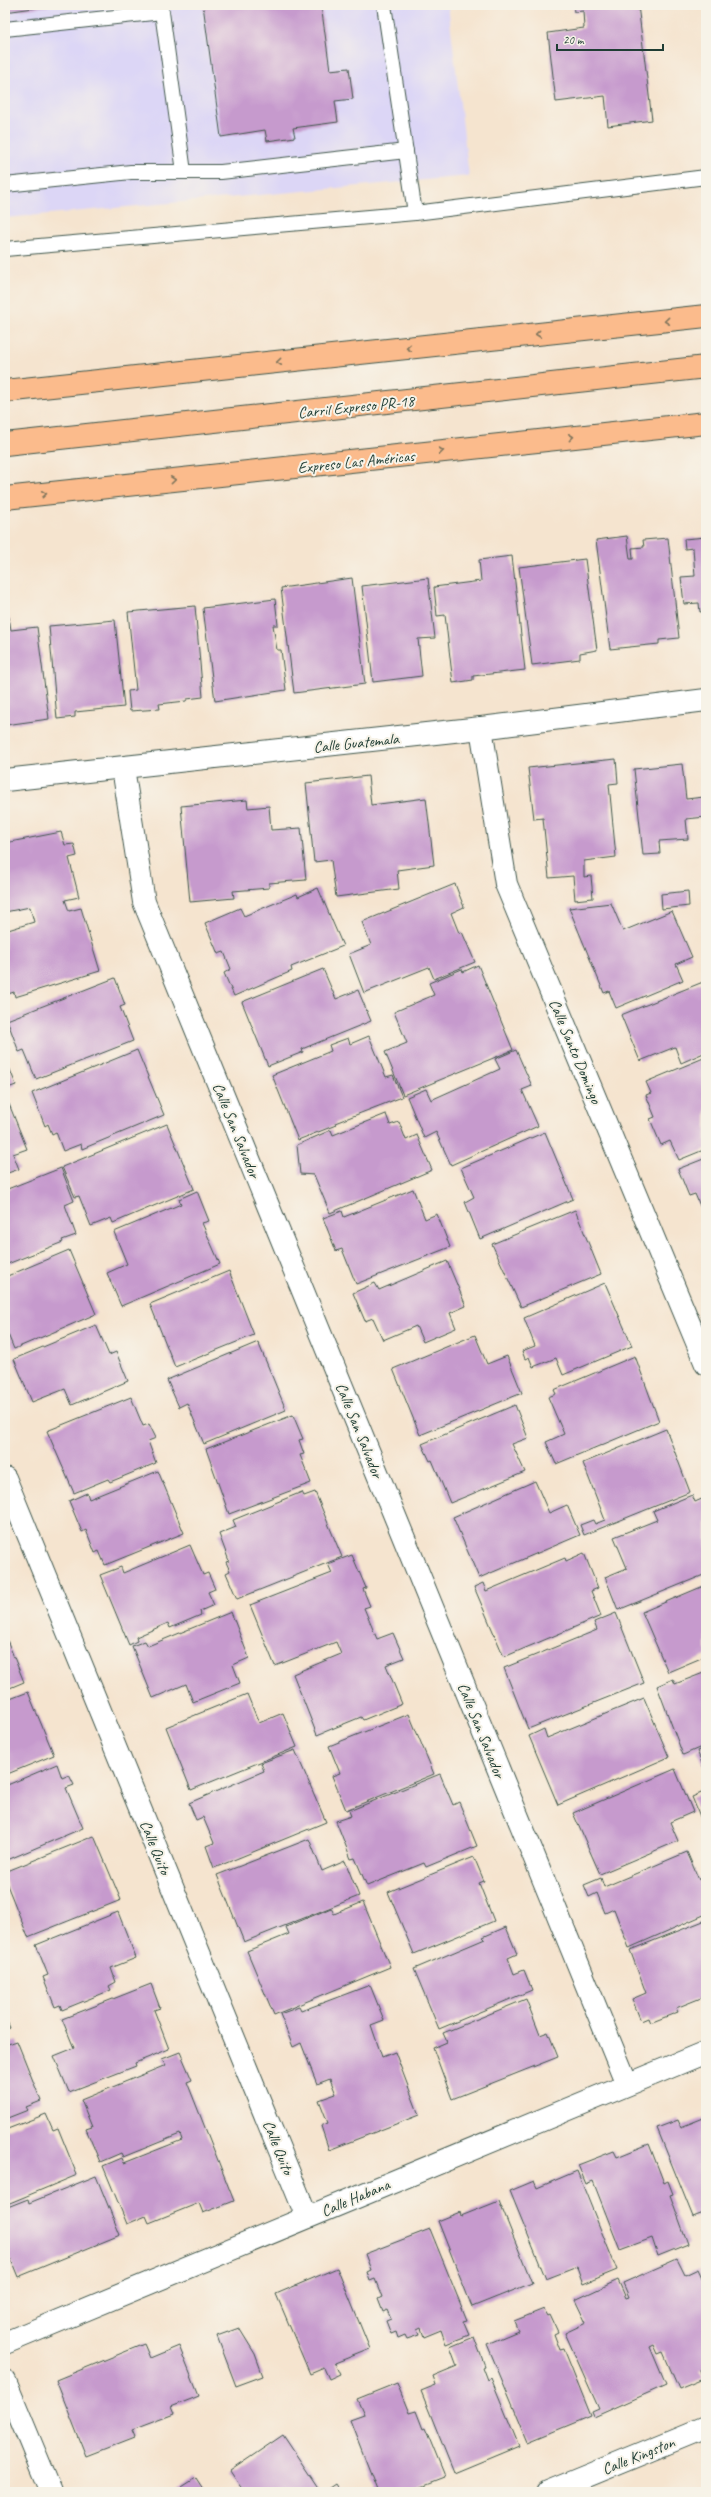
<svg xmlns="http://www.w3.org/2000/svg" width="711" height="2497" font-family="Caveat,sans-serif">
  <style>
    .built { fill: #dcd6f6 }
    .building { fill: #c69acd }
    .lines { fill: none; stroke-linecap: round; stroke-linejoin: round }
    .service-casing { stroke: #3f564b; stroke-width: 16 }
    .minor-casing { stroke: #3f564b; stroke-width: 24 }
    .motorway-casing { stroke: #3f564b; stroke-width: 24 }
    .service { stroke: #fff; stroke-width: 14 }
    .minor { stroke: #fff; stroke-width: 22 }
    .motorway { stroke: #fbbb8c; stroke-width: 22 }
    .oneway { stroke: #82765c }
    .labels { text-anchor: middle; stroke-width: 4; stroke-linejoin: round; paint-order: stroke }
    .street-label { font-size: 16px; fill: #1f3d34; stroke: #f7f3e8 }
  </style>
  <rect width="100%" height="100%" fill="#f7f3e8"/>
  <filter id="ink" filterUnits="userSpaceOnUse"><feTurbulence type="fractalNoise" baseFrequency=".025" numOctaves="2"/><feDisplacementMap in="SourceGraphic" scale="8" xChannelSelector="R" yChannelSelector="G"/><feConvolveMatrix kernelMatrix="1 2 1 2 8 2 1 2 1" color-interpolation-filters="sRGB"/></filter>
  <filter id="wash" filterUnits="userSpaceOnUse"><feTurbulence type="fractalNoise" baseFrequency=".012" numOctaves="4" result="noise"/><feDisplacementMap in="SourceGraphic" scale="16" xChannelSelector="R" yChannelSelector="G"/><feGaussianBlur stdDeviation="0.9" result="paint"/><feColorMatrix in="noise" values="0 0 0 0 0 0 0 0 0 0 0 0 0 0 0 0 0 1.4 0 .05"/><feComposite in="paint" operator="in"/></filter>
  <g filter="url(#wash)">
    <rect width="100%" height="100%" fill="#f5e4cf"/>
    <path class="built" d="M 5,5 L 448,5 L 469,176 L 5,218 Z"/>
    <g id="blocks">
      <g class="building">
        <path d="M 5,5 L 48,5 L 48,6 L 5,12 Z"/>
        <path d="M 203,5 L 321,5 L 330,70 L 349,68 L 353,99 L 335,101 L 338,122 L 293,128 L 295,137 L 267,141 L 265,130 L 221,137 Z"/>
        <path d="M 573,5 L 638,5 L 652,120 L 608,126 L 605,96 L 556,102 L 548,33 L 584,28 L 583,11 L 574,12 Z"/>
        <path d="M 627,536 L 630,559 L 633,559 L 632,548 L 644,547 L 643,540 L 668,538 L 679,638 L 659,640 L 659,644 L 610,649 L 596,540 Z"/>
        <path d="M 706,537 L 706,611 L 700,612 L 699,603 L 684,604 L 681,577 L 695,576 L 693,548 L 685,549 L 684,539 Z"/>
        <path d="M 512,556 L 525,670 L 473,676 L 473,680 L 453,683 L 445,615 L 437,616 L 434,587 L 481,581 L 479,560 Z"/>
        <path d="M 585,559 L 597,650 L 580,653 L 580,659 L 532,665 L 519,567 Z"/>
        <path d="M 352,578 L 365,684 L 294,693 L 281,588 Z"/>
        <path d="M 428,578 L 435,638 L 418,639 L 422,676 L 373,682 L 362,586 Z"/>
        <path d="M 275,599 L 278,625 L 273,625 L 277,650 L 281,650 L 286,690 L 215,701 L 203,608 Z"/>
        <path d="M 195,606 L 203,697 L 187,699 L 186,701 L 159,704 L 160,709 L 130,711 L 128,691 L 136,690 L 128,612 Z"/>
        <path d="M 9,617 L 11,630 L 37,627 L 49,719 L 5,725 L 5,618 Z"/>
        <path d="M 115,620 L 124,707 L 75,712 L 75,717 L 57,719 L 49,626 Z"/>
        <path d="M 616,759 L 618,783 L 609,784 L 616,857 L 584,861 L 584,877 L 591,876 L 593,898 L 575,900 L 573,876 L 549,878 L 543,818 L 534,819 L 528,768 Z"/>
        <path d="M 682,764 L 686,799 L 704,797 L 706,817 L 686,819 L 688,839 L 659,841 L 660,854 L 643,855 L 634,769 Z"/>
        <path d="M 706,766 L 706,779 L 705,779 L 704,767 Z"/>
        <path d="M 368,776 L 371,805 L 426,798 L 434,865 L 397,870 L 399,889 L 336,897 L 331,860 L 314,862 L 306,783 Z"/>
        <path d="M 247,800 L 248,808 L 269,806 L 271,830 L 301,828 L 306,880 L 269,883 L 269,888 L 233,891 L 234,898 L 190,902 L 181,806 Z"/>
        <path d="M 61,832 L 65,845 L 74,844 L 77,856 L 69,858 L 79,897 L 65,900 L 69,911 L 81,908 L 100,971 L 15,997 L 14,992 L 5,995 L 5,931 L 34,922 L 30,907 L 5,912 L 5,843 Z"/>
        <path d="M 455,884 L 464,907 L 451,913 L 459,933 L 462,932 L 475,962 L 434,979 L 429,967 L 364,993 L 349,954 L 371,945 L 362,922 Z"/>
        <path d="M 318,888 L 343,946 L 291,967 L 292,971 L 234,996 L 224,973 L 231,969 L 224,952 L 218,954 L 205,923 L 240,908 L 244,916 L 297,894 L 298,897 Z"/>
        <path d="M 688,891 L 689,906 L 662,909 L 661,894 Z"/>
        <path d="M 611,903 L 623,931 L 672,911 L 692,957 L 676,964 L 683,980 L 616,1008 L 609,991 L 604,993 L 569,908 Z"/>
        <path d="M 478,965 L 513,1050 L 403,1095 L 385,1052 L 407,1043 L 394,1012 L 434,995 L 429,983 L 462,969 L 463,972 Z"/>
        <path d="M 323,969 L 336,999 L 358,990 L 371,1021 L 302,1049 L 303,1052 L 268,1066 L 242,1002 Z"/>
        <path d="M 115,978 L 125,1005 L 120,1007 L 133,1041 L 36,1079 L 24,1050 L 19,1052 L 7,1020 Z"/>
        <path d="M 703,982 L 706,990 L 706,1052 L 681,1063 L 675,1047 L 640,1061 L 621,1015 Z"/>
        <path d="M 369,1036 L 386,1077 L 393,1075 L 402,1097 L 335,1123 L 336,1125 L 298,1140 L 272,1075 L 331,1051 L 329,1045 L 348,1038 L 350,1044 Z"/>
        <path d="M 137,1050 L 164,1115 L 82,1149 L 81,1144 L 63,1151 L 56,1132 L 52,1134 L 48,1124 L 45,1126 L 32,1093 Z"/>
        <path d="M 516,1050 L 532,1086 L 522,1090 L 538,1126 L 451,1165 L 436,1132 L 424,1138 L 407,1097 L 426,1089 L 431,1100 L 500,1069 L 495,1059 Z"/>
        <path d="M 5,1057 L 16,1085 L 5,1089 Z"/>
        <path d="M 706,1057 L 706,1149 L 679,1160 L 670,1141 L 661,1145 L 650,1119 L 655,1117 L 646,1095 L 651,1093 L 646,1082 Z"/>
        <path d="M 9,1104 L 27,1149 L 13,1154 L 19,1169 L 5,1174 L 5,1106 Z"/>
        <path d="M 386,1114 L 390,1125 L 399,1122 L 406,1140 L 417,1135 L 432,1170 L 330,1213 L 314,1175 L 300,1174 L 297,1145 L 331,1130 L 333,1135 Z"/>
        <path d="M 167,1124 L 194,1189 L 113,1223 L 111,1218 L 91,1226 L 79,1196 L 75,1197 L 62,1167 Z"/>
        <path d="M 545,1132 L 573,1199 L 480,1239 L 465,1202 L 474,1197 L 461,1168 Z"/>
        <path d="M 706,1158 L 706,1220 L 695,1194 L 689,1196 L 678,1169 Z"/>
        <path d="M 61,1168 L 74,1201 L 65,1205 L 76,1235 L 62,1240 L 63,1242 L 5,1265 L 5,1190 Z"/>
        <path d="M 413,1189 L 425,1219 L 437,1214 L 450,1247 L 356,1284 L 342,1249 L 336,1251 L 323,1218 L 342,1211 L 344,1217 Z"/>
        <path d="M 197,1191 L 209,1221 L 202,1223 L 220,1264 L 121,1306 L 107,1273 L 127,1264 L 114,1232 L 181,1204 L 179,1199 Z"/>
        <path d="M 575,1210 L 601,1274 L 521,1307 L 492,1244 Z"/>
        <path d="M 69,1250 L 96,1314 L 14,1349 L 5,1327 L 5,1277 Z"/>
        <path d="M 447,1261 L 466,1306 L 450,1313 L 456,1328 L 423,1342 L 416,1326 L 383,1340 L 373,1318 L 365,1321 L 353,1293 L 375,1283 L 379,1290 Z"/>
        <path d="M 229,1271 L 254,1335 L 175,1367 L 150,1304 Z"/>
        <path d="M 605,1283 L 632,1346 L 563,1375 L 556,1358 L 533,1367 L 529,1357 L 525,1359 L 522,1351 L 535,1346 L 524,1318 Z"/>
        <path d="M 96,1325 L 109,1355 L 116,1352 L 128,1381 L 72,1405 L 65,1389 L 32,1402 L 14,1359 Z"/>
        <path d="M 475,1335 L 487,1364 L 507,1356 L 522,1393 L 420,1435 L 393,1369 Z"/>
        <path d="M 258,1342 L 286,1410 L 204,1444 L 187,1403 L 179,1407 L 167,1380 Z"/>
        <path d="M 635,1356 L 659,1421 L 556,1464 L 546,1442 L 564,1434 L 548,1397 L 556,1394 L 554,1390 Z"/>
        <path d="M 131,1397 L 143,1426 L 149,1424 L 156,1438 L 148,1441 L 156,1463 L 110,1482 L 108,1479 L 74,1493 L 47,1431 Z"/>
        <path d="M 515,1405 L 528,1438 L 512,1444 L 525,1472 L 450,1503 L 432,1460 L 430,1461 L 422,1444 Z"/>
        <path d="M 293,1415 L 303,1439 L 299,1440 L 304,1454 L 300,1455 L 311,1483 L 229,1514 L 206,1449 Z"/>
        <path d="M 666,1429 L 690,1492 L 584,1535 L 580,1525 L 593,1520 L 595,1524 L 605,1520 L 583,1463 Z"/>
        <path d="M 158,1471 L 184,1533 L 105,1565 L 99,1551 L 95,1553 L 86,1530 L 82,1532 L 69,1501 L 87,1493 L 89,1499 Z"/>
        <path d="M 535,1481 L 549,1513 L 567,1505 L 580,1535 L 479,1578 L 453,1517 Z"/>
        <path d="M 302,1492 L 304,1496 L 315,1492 L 342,1557 L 237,1599 L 226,1573 L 230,1571 L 226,1562 L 229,1561 L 219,1534 L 236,1527 L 233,1520 Z"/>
        <path d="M 692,1495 L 695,1502 L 704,1498 L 706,1502 L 706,1574 L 618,1610 L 605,1577 L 627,1568 L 614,1537 L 657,1520 L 653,1511 Z"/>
        <path d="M 190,1545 L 203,1575 L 208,1573 L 215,1589 L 208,1592 L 214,1605 L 200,1611 L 201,1615 L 170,1628 L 168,1623 L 136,1637 L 137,1641 L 129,1645 L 100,1575 L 121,1567 L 123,1573 Z"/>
        <path d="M 584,1553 L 598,1588 L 591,1591 L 601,1616 L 504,1657 L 474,1587 L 483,1583 L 486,1591 L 565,1558 L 566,1561 Z"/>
        <path d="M 352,1555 L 366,1588 L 363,1589 L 370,1606 L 364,1608 L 377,1639 L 393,1633 L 404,1658 L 386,1665 L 402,1704 L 363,1720 L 361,1717 L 317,1735 L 293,1674 L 341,1654 L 336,1642 L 275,1666 L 250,1605 L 332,1573 L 328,1564 Z"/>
        <path d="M 706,1585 L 706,1656 L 668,1672 L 642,1612 Z"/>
        <path d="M 231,1612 L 249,1658 L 233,1665 L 240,1683 L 193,1702 L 186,1684 L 153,1698 L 132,1646 L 145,1641 L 148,1646 Z"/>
        <path d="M 616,1613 L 644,1683 L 528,1729 L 504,1668 L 597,1630 L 594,1622 Z"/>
        <path d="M 5,1635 L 24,1682 L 5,1690 Z"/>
        <path d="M 706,1672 L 706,1745 L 683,1755 L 657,1686 L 673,1679 L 675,1684 Z"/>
        <path d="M 28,1692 L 54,1755 L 5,1775 L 5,1701 Z"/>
        <path d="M 247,1694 L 259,1723 L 283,1713 L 297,1747 L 191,1790 L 166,1727 Z"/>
        <path d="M 644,1698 L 669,1757 L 558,1805 L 529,1736 L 544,1729 L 547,1738 Z"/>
        <path d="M 409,1714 L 434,1774 L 346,1810 L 332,1776 L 340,1773 L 329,1746 Z"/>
        <path d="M 706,1747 L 706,1773 L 697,1751 Z"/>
        <path d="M 295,1750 L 326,1822 L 214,1868 L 206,1846 L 214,1843 L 203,1817 L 196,1820 L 189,1803 L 264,1771 L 261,1763 Z"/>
        <path d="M 57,1764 L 62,1778 L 69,1775 L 74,1785 L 66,1788 L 83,1828 L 5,1861 L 5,1786 Z"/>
        <path d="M 675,1769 L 693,1812 L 670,1822 L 678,1841 L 600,1874 L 573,1813 Z"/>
        <path d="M 440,1774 L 453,1805 L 459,1802 L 477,1846 L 426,1867 L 424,1863 L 367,1886 L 355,1858 L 351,1859 L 336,1821 L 351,1816 L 349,1811 Z"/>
        <path d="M 706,1791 L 706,1831 L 692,1797 Z"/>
        <path d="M 94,1836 L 121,1900 L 28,1937 L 5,1880 L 5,1872 Z"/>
        <path d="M 309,1839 L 322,1871 L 345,1861 L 359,1896 L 244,1942 L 217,1875 Z"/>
        <path d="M 687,1852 L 699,1880 L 701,1879 L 706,1890 L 706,1914 L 629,1948 L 614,1909 L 605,1913 L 597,1893 L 589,1897 L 584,1885 L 601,1878 L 604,1887 Z"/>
        <path d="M 474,1857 L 484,1881 L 479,1883 L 494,1921 L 414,1954 L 388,1892 Z"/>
        <path d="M 363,1902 L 390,1967 L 274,2015 L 247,1951 L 289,1934 L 286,1927 L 331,1908 L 334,1914 Z"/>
        <path d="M 118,1912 L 136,1958 L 111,1968 L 116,1982 L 109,1986 L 111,1990 L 62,2010 L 60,2005 L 55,2007 L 43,1977 L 48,1975 L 36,1945 Z"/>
        <path d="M 706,1920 L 706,1996 L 676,2008 L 678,2012 L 650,2023 L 648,2018 L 641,2021 L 632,1999 L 646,1993 L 630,1950 Z"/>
        <path d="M 506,1927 L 517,1954 L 508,1958 L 514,1974 L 524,1970 L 532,1990 L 439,2029 L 414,1969 L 485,1939 L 483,1937 Z"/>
        <path d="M 151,1984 L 160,2008 L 154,2010 L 169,2049 L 135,2063 L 136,2066 L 69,2092 L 54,2056 L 74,2048 L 62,2019 Z"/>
        <path d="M 370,1985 L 384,2020 L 371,2025 L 382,2057 L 395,2052 L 419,2115 L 329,2150 L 321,2126 L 328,2123 L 319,2100 L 336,2094 L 330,2079 L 317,2084 L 301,2043 L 293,2047 L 280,2014 L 299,2007 L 301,2011 Z"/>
        <path d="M 526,1999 L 540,2035 L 548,2032 L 558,2057 L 452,2099 L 433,2048 L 447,2042 L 443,2033 Z"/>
        <path d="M 5,2017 L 10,2028 L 5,2030 Z"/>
        <path d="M 17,2041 L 41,2101 L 26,2107 L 28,2110 L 5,2119 L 5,2045 Z"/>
        <path d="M 180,2052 L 192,2080 L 187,2082 L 234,2201 L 203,2213 L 199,2203 L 149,2223 L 146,2216 L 127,2224 L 103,2166 L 122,2158 L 124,2163 L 182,2140 L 180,2134 L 123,2157 L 121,2153 L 100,2162 L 86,2129 L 92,2127 L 81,2100 L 166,2065 L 162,2059 Z"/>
        <path d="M 46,2114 L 53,2130 L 58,2128 L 77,2175 L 5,2205 L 5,2130 Z"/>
        <path d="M 706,2117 L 706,2212 L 693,2217 L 657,2128 L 678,2120 L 681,2127 Z"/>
        <path d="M 649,2144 L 664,2183 L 668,2181 L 673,2194 L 670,2195 L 688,2244 L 658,2256 L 652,2238 L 620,2250 L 593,2181 L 586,2184 L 578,2165 L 614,2151 L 617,2157 Z"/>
        <path d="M 577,2171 L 617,2270 L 583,2284 L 577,2267 L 546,2279 L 510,2191 L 534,2181 L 537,2188 Z"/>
        <path d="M 96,2176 L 120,2235 L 18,2277 L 5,2245 L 5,2208 L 28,2199 L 29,2203 Z"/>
        <path d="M 499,2201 L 532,2283 L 472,2307 L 438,2221 L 460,2212 L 461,2216 Z"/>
        <path d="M 430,2229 L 467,2320 L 463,2321 L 469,2335 L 446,2344 L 441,2330 L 424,2337 L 421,2328 L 417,2330 L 419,2335 L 407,2339 L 405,2335 L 398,2338 L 396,2332 L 391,2334 L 386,2321 L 391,2319 L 387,2310 L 383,2312 L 378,2299 L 382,2297 L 375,2279 L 370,2281 L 367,2272 L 371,2270 L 365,2254 Z"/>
        <path d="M 677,2259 L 685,2275 L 698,2269 L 706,2286 L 706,2369 L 700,2371 L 703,2379 L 679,2389 L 663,2352 L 658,2354 L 654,2345 L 650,2347 L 666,2385 L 594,2417 L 592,2412 L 599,2409 L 565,2333 L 586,2323 L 575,2300 L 618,2280 L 626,2298 L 629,2297 L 623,2283 Z"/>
        <path d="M 337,2268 L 370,2349 L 335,2363 L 340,2374 L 329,2379 L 324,2368 L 310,2374 L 276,2294 Z"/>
        <path d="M 544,2309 L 548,2316 L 550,2315 L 558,2332 L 554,2334 L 560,2350 L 564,2349 L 591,2416 L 528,2442 L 487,2344 L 518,2331 L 514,2321 Z"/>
        <path d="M 239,2328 L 255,2354 L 263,2376 L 236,2386 L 217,2336 Z"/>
        <path d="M 474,2337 L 485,2366 L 483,2367 L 488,2380 L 491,2378 L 519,2446 L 454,2473 L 421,2391 L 436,2385 L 433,2376 L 457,2366 L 450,2347 Z"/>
        <path d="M 144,2344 L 150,2358 L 179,2346 L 199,2396 L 171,2407 L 174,2414 L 132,2430 L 135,2437 L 86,2456 L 56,2380 Z"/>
        <path d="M 397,2383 L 409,2413 L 416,2411 L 423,2429 L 425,2428 L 445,2477 L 406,2492 L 378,2492 L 350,2420 L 364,2415 L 357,2399 Z"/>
        <path d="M 283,2435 L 321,2492 L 244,2492 L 230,2471 Z"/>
        <path d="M 196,2478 L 205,2492 L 174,2492 Z"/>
        <path d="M 336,2484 L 341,2492 L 324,2492 Z"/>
      </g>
    </g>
  </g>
  <g filter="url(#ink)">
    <use href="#blocks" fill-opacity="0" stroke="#3f564b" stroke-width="1"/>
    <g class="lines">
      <g class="service-casing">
        <g id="service">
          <path d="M 384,5 L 415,213"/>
          <path d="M 5,29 L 162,12 L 184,172"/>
          <path d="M 5,185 L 131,172 L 221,172 L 406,151"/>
          <path d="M 5,249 L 415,213 L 706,177"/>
        </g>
      </g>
      <g class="minor-casing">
        <g id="minor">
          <path d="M 481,728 L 506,884 L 706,1364"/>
          <path d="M 123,768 L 144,902 L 627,2084"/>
          <path d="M 5,780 L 481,728 L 706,700"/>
          <path d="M 5,1478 L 307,2217"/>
          <path d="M 5,2343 L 706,2052"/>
          <path d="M 5,2381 L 51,2492"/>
          <path d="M 548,2492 L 706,2427"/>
        </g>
      </g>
      <g class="motorway-casing">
        <g id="motorway">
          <path d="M 5,391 L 706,316"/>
          <path d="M 5,444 L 706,367"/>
          <path d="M 5,498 L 706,423"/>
        </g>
      </g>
      <use href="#service" class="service"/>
      <use href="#minor" class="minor"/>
      <use href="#motorway" class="motorway"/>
    </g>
    <defs><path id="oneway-chevron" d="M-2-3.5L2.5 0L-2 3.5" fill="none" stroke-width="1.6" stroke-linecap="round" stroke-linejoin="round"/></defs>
    <g class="oneway">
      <use href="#oneway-chevron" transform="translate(667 321) rotate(174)"/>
      <use href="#oneway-chevron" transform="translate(538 334) rotate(174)"/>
      <use href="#oneway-chevron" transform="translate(409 348) rotate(174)"/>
      <use href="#oneway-chevron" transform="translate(279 362) rotate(174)"/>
      <use href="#oneway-chevron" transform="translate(571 437) rotate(-6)"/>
      <use href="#oneway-chevron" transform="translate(441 451) rotate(-6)"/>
      <use href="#oneway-chevron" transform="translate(173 480) rotate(-6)"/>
      <use href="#oneway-chevron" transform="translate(44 494) rotate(-6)"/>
    </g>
  </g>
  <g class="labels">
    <g class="street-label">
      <text transform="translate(356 406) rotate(-6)" y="6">Carril Expreso PR-18</text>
      <text transform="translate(356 461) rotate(-6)" y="6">Expreso Las Américas</text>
      <text transform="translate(356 742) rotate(-6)" y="6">Calle Guatemala</text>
      <text transform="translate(576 1051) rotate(67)" y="6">Calle Santo Domingo</text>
      <text transform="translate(237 1130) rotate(68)" y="6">Calle San Salvador</text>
      <text transform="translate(360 1430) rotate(68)" y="6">Calle San Salvador</text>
      <text transform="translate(482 1730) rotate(68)" y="6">Calle San Salvador</text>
      <text transform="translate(156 1847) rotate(68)" y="6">Calle Quito</text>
      <text transform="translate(279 2147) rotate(68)" y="6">Calle Quito</text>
      <text transform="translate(355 2197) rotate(-23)" y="6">Calle Habana</text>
      <text transform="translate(638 2455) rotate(-22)" y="6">Calle Kingston</text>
    </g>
  </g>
  <rect width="711" height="2497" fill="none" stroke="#f7f3e8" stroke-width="20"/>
  <path d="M557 44v6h106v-6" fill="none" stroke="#1f3d34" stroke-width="2"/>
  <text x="563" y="44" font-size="12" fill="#1f3d34" stroke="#f7f3e8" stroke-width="3" paint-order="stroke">20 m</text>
</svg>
